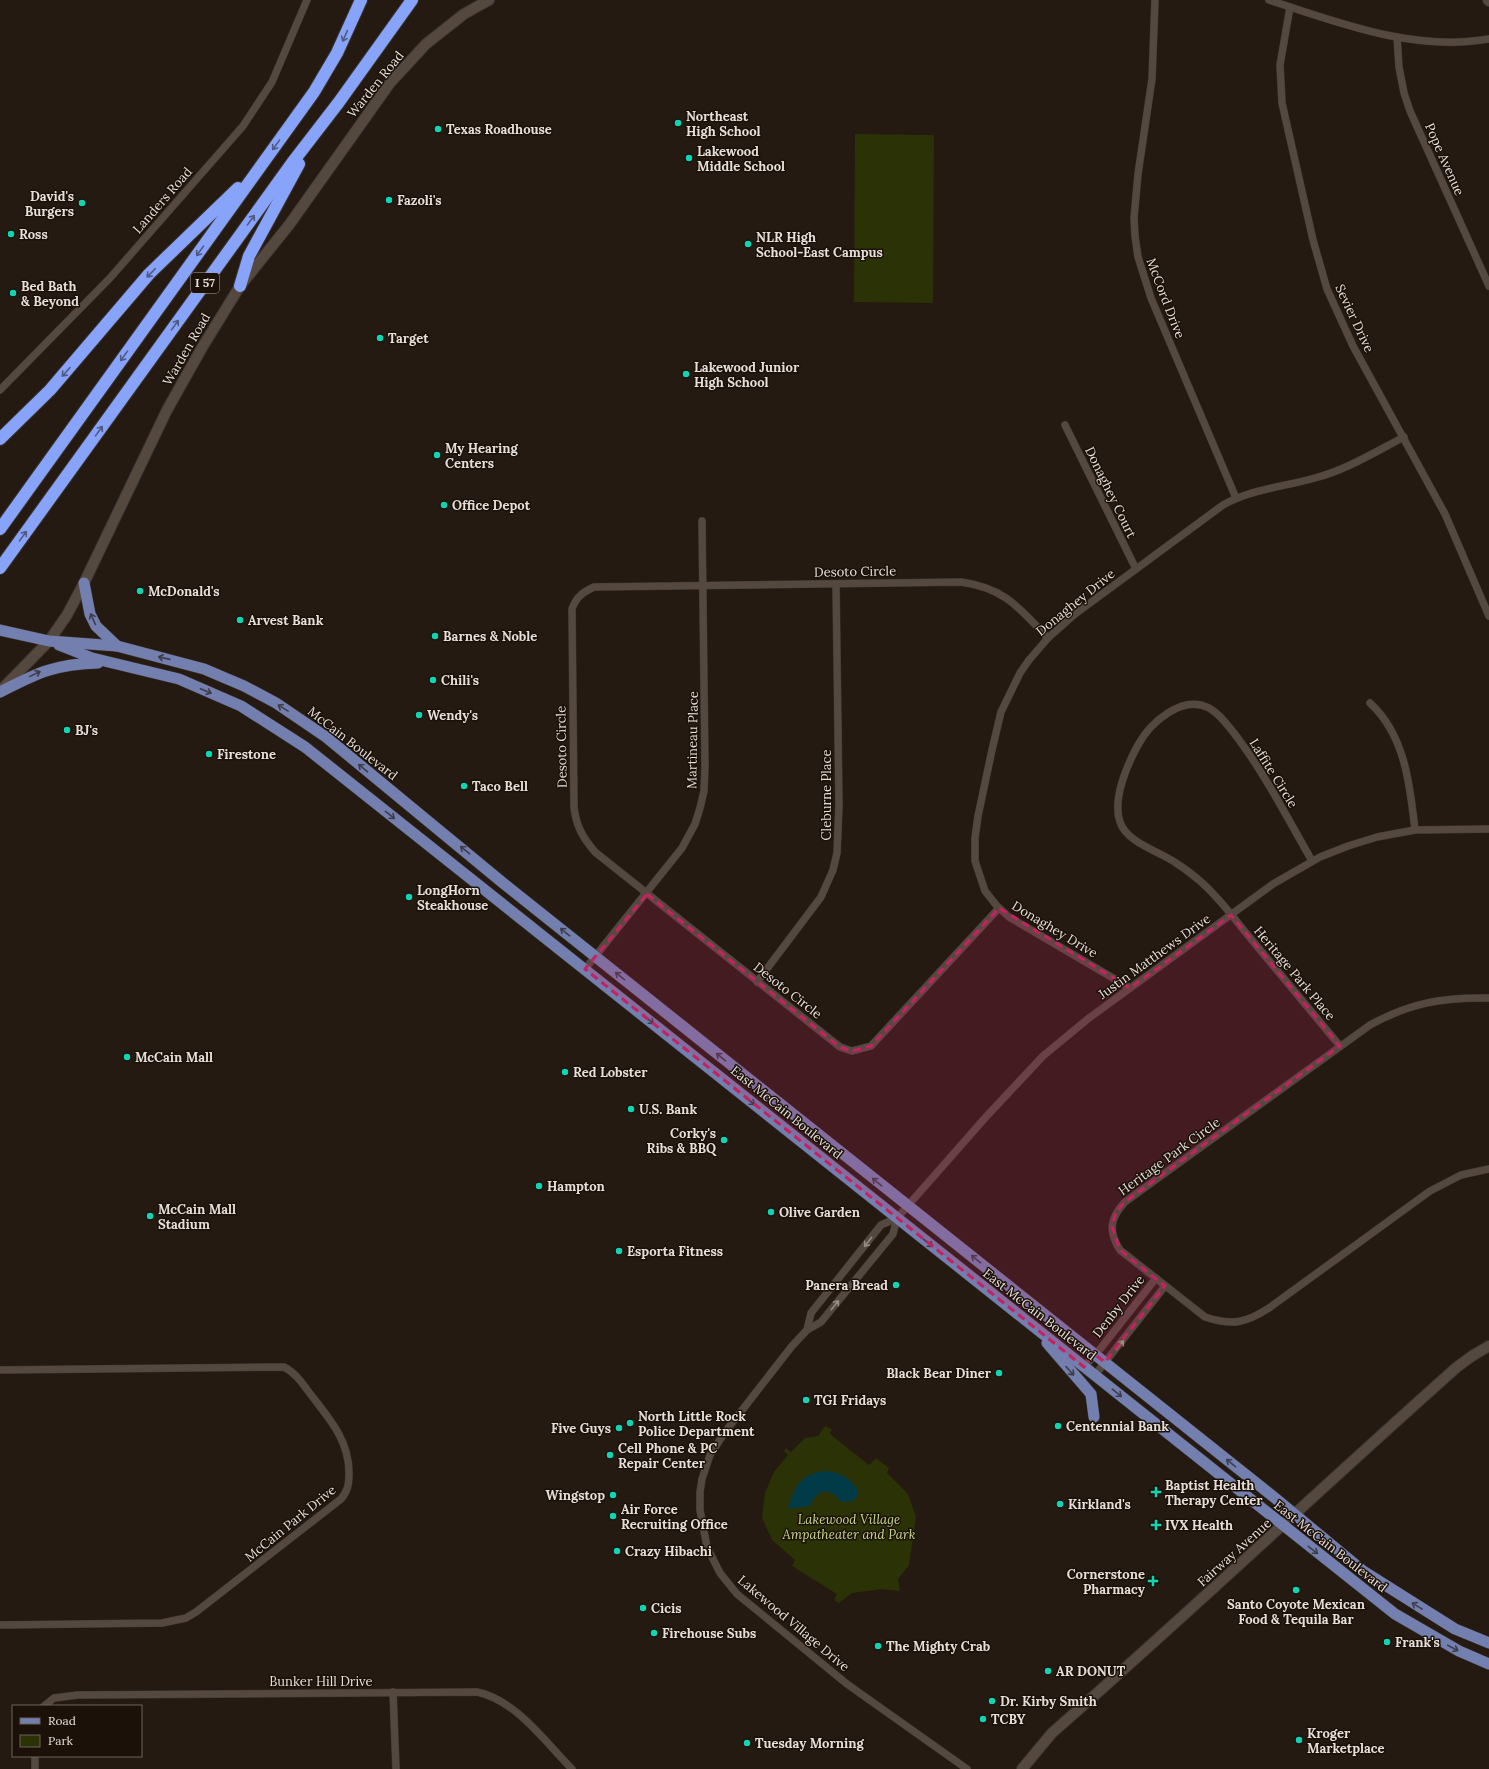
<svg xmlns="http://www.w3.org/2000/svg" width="1489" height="1769" font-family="Lora,serif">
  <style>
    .green { fill: #2b3206 }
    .water { fill: #023b48 }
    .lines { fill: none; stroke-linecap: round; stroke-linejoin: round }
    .street-casing { stroke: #3d3531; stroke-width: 8 }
    .secondary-casing { stroke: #3d3531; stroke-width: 12 }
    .primary-casing { stroke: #3d3531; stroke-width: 12 }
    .highway-casing { stroke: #3d3531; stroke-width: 14 }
    .street { stroke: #55493f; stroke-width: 7 }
    .secondary { stroke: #55493f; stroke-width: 10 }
    .primary { stroke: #737faf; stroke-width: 11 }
    .highway { stroke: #87a3fa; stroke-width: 12 }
    .oneway { stroke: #515a82 }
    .oneway2 { stroke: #3e3d4b }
    .oneway3 { stroke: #968c84 }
    .marked { fill: #c42261; fill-opacity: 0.2; stroke: #c42261; stroke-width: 3; stroke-dasharray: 8 5; stroke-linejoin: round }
    .poi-dot { fill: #0fd5b4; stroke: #1b1109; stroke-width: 1.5 }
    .labels { text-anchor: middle; stroke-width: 3; stroke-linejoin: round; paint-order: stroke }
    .shield { fill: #1b1109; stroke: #a9a19b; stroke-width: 1 }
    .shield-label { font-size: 12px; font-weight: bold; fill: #e6dfd9 }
    .street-label { font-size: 13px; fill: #e6dfd9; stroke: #1b1109 }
    .poi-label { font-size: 13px; font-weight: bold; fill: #e6dfd9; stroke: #1b1109; text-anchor: start }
    .park-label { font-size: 13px; font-style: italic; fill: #c7d78a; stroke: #1b1109 }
  </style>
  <rect width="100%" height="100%" fill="#241a11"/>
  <g class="green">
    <path d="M 855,134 L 934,135 L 933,303 L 854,302 Z"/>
    <path d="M 825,1426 L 832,1429 L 830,1434 L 869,1465 L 876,1458 L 889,1468 L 887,1473 L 908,1494 L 916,1517 L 909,1565 L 898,1579 L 900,1591 L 882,1589 L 852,1593 L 839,1603 L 834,1600 L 837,1594 L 792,1566 L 795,1560 L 772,1540 L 762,1518 L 765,1493 L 774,1472 L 788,1455 L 784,1451 L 786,1448 L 791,1452 L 805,1438 L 818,1436 Z"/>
  </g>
  <path class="water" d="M 824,1471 C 840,1472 852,1478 859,1493 L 853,1501 L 841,1502 C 829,1486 817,1489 810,1506 L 788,1509 C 794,1488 800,1474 824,1471 Z"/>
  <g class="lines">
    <g class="street-casing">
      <g id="street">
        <path d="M 1155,0 L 1152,79 L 1138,174 L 1134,218 L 1135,236 L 1138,257 L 1151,298 L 1236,498"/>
        <path d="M 1269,0 C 1339,23 1414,52 1489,39"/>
        <path d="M 1290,7 L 1280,65 L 1282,103 L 1313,240 L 1327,289 L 1353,346 L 1445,514 L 1489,616"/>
        <path d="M 1397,37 L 1399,67 L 1404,93 L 1410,111 L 1489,286"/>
        <path d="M 0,390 L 110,278 L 243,126 L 272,82 L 307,0"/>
        <path d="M 1065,425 L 1136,569"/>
        <path d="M 1370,703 C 1405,735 1410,785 1415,830"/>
        <path d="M 1312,861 C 1288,819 1266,776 1237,737 C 1229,727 1220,714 1209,708 C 1182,694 1150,723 1138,745 C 1127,765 1112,800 1120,822 C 1127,843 1159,851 1176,863 C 1184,868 1193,875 1200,881 C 1220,898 1235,920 1251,939 C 1281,975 1310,1010 1340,1046"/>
        <path d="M 999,908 L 871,1046 L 852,1051 L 840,1047 L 595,852 C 583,838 576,826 574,807 L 572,609 C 576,597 583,592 594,587 L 961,582 C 1005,588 1019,608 1048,638"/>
        <path d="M 585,969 L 682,848 L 695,824 L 700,808 L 704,791 L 705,766 L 702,521"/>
        <path d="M 757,982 L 821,897 L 833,870 L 837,853 L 839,805 L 836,584"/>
        <path d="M 1130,988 L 1009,917 L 997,906 L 985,891 L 975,861 L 975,838 L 978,816 L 992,750 L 1001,712 L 1020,673 L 1029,660 L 1048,638 L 1075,614 L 1223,505 C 1252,489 1283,487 1315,478 C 1346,470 1375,452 1404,437"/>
        <path d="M 1489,998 C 1443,997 1410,1003 1370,1025 L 1125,1202 C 1110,1218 1108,1231 1120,1250 L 1205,1317 C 1232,1326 1246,1323 1269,1308 L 1430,1191 L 1461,1175 L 1489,1169"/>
        <path d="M 897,1218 L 893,1234 L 821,1322 L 807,1330 L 792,1346 L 725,1432 L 710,1455 L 702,1479 L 700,1492 L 700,1510 L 707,1547 L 720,1573 L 737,1594 L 847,1684 L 967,1769"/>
        <path d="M 807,1330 L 811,1313 L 881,1225 L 897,1218 L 985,1118 L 1043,1056 L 1089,1018 L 1273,884 L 1320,857 L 1348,846 L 1377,837 L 1415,830 L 1489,829"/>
        <path d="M 1084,1367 L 1101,1348 L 1156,1278"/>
        <path d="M 0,1370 L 284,1367 C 298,1374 305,1388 315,1400 C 333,1423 349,1443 349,1473 C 349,1484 348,1491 341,1499 L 196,1612 L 186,1618 L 162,1623 L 0,1625"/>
        <path d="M 1095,1375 L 1165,1286"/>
        <path d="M 393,1692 L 396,1769"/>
        <path d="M 44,1706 L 54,1698 L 78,1695 L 477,1692 C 516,1700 545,1742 572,1769"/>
        <path d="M 35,1756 L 35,1769"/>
      </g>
    </g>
    <g class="secondary-casing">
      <g id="secondary">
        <path d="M 1488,0 L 1489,1"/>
        <path d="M 2,689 L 49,641 L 67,615 L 84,583 L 167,410 L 203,346 L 240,286 L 289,225 L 390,83 L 426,44 L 464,14 L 489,0"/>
        <path d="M 1022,1769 L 1052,1733 C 1189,1613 1321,1488 1457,1367 L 1472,1356 L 1489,1346"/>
      </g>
    </g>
    <g class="primary-casing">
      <g id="primary">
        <path d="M 84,583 L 90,614 L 96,626 L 117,646"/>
        <path d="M 0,630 L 49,641 L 117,646 L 204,669 L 244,686 L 276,703 L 326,737 L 503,883 L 1275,1498 L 1363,1571 L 1455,1629 L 1489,1643"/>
        <path d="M 59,645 L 92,658 L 179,679 L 241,706 L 305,747 L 1395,1614 L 1459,1651 L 1489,1664"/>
        <path d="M 0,692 C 37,673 55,664 98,663"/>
        <path d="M 1047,1343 L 1091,1394 L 1094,1417"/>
      </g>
    </g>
    <g class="highway-casing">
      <g id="highway">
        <path d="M 240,286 L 249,256 L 299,164"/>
        <path d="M 0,439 L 50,390 L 149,274 L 238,188"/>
        <path d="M 0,529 L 314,92 L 337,53 L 361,0"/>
        <path d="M 0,568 L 292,163 L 339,102 L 412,0"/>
      </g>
    </g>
    <use href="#street" class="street"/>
    <use href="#secondary" class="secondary"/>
    <use href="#primary" class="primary"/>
    <use href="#highway" class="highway"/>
  </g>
  <defs><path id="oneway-shaft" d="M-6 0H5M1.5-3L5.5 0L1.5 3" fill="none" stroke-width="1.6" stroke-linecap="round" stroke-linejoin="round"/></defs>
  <g class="oneway">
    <use href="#oneway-shaft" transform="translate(345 36) rotate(114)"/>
    <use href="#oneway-shaft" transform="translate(276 145) rotate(126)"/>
    <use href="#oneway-shaft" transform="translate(251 220) rotate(-54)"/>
    <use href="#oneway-shaft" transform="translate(200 251) rotate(126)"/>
    <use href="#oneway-shaft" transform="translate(151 273) rotate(134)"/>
    <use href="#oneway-shaft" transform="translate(175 325) rotate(-54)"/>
    <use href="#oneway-shaft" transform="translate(124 356) rotate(126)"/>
    <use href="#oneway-shaft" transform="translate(66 372) rotate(132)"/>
    <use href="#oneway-shaft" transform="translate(99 431) rotate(-54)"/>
    <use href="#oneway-shaft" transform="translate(23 536) rotate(-54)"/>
  </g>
  <g class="oneway2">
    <use href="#oneway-shaft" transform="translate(93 619) rotate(-114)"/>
    <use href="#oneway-shaft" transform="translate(164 658) rotate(-167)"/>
    <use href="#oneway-shaft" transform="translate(35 674) rotate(-26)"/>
    <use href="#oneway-shaft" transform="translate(206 691) rotate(23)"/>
    <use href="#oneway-shaft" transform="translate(283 708) rotate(-148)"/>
    <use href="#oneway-shaft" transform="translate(363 768) rotate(-140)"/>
    <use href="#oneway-shaft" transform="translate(390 815) rotate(39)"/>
    <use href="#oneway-shaft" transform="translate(465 850) rotate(-141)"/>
    <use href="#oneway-shaft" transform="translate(565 932) rotate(-141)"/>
    <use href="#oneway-shaft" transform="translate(620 976) rotate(-141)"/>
    <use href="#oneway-shaft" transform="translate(649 1020) rotate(39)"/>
    <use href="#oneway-shaft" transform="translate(721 1057) rotate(-141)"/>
    <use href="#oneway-shaft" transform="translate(750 1101) rotate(39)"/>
    <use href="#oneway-shaft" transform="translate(877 1182) rotate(-141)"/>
    <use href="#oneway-shaft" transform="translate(928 1243) rotate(39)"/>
    <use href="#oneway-shaft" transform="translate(976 1259) rotate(-141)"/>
    <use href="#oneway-shaft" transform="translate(1070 1371) rotate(48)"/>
    <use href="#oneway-shaft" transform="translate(1117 1393) rotate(39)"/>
    <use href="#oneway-shaft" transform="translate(1231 1463) rotate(-141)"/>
    <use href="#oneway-shaft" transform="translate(1313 1550) rotate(38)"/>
    <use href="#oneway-shaft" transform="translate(1417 1606) rotate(-149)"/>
    <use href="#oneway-shaft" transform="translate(1453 1648) rotate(28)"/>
  </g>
  <g class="oneway3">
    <use href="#oneway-shaft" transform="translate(868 1242) rotate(128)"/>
    <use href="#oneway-shaft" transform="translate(835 1305) rotate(-51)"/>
    <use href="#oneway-shaft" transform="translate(1120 1345) rotate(-52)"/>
  </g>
  <path class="marked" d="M 647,894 L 840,1047 L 852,1051 L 871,1046 L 999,908 L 1130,988 L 1231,915 L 1340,1046 L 1125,1202 L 1116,1212 L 1112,1226 L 1120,1250 L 1165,1286 L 1105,1362 L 1094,1354 L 1084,1367 L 585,969 Z"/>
  <g class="poi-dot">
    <circle cx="678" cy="123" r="4"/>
    <circle cx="438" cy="129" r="4"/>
    <circle cx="689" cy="158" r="4"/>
    <circle cx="389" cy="200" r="4"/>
    <circle cx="82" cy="203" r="4"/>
    <circle cx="11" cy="234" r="4"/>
    <circle cx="748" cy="244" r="4"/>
    <circle cx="13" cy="293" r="4"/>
    <circle cx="380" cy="338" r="4"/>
    <circle cx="686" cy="374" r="4"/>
    <circle cx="437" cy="455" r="4"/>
    <circle cx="444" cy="505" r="4"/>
    <circle cx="140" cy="591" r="4"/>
    <circle cx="240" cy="620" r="4"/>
    <circle cx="435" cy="636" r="4"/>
    <circle cx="433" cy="680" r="4"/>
    <circle cx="419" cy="715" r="4"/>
    <circle cx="67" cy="730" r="4"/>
    <circle cx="209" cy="754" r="4"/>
    <circle cx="464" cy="786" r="4"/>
    <circle cx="409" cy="897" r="4"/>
    <circle cx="127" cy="1057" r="4"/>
    <circle cx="565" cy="1072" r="4"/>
    <circle cx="631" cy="1109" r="4"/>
    <circle cx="724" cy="1140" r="4"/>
    <circle cx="539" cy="1186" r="4"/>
    <circle cx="771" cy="1212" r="4"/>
    <circle cx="150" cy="1216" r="4"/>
    <circle cx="619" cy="1251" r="4"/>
    <circle cx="896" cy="1285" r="4"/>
    <circle cx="999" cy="1373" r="4"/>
    <circle cx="806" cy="1400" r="4"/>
    <circle cx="630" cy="1423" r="4"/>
    <circle cx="1058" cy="1426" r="4"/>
    <circle cx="619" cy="1428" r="4"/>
    <circle cx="610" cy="1455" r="4"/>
    <path d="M1154 1486h4v4h4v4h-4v4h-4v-4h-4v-4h4z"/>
    <circle cx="613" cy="1495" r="4"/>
    <circle cx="1060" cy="1504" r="4"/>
    <circle cx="613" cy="1516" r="4"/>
    <path d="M1154 1519h4v4h4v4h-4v4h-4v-4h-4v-4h4z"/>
    <circle cx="617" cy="1551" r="4"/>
    <path d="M1151 1575h4v4h4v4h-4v4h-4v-4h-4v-4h4z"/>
    <circle cx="1296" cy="1590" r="4"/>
    <circle cx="643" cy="1608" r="4"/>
    <circle cx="654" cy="1633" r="4"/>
    <circle cx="1387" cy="1642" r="4"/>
    <circle cx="878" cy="1646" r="4"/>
    <circle cx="1048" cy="1671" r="4"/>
    <circle cx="992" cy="1701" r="4"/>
    <circle cx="983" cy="1719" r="4"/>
    <circle cx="1299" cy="1740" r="4"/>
    <circle cx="747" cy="1743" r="4"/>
  </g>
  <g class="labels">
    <rect class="shield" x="191" y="273" width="28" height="20" rx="3"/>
    <g class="shield-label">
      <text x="205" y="287">I 57</text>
    </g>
    <g class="street-label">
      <text transform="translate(375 84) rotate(-51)" y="5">Warden Road</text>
      <text transform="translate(1445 159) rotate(66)" y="5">Pope Avenue</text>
      <text transform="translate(162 200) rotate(-49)" y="5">Landers Road</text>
      <text transform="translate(1166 298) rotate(69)" y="5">McCord Drive</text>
      <text transform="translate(1355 318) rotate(65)" y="5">Sevier Drive</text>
      <text transform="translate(186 349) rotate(-60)" y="5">Warden Road</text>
      <text transform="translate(1111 492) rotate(64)" y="5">Donaghey Court</text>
      <text transform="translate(855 571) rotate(-1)" y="5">Desoto Circle</text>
      <text transform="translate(1075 602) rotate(-39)" y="5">Donaghey Drive</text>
      <text transform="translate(692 740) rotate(-89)" y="5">Martineau Place</text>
      <text transform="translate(353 743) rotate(38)" y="5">McCain Boulevard</text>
      <text transform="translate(561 747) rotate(-91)" y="5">Desoto Circle</text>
      <text transform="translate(1274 773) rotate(58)" y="5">Laffite Circle</text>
      <text transform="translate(826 795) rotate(-90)" y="5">Cleburne Place</text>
      <text transform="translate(1055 929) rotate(31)" y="5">Donaghey Drive</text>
      <text transform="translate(1154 956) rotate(-36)" y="5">Justin Matthews Drive</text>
      <text transform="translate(1295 973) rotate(50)" y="5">Heritage Park Place</text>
      <text transform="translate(788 990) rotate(38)" y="5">Desoto Circle</text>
      <text transform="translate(787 1112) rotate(39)" y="5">East McCain Boulevard</text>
      <text transform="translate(1169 1156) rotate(-36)" y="5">Heritage Park Circle</text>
      <text transform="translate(1118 1306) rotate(-52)" y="5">Denby Drive</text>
      <text transform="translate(1040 1314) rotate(38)" y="5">East McCain Boulevard</text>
      <text transform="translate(290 1523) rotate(-39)" y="5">McCain Park Drive</text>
      <text transform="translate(1331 1546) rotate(38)" y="5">East McCain Boulevard</text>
      <text transform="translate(1234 1552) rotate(-42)" y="5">Fairway Avenue</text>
      <text transform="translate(794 1623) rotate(40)" y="5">Lakewood Village Drive</text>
      <text x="321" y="1686">Bunker Hill Drive</text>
    </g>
    <g class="poi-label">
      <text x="686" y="121">Northeast<tspan x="686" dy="15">High School</tspan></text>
      <text x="446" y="134">Texas Roadhouse</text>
      <text x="697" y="156">Lakewood<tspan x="697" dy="15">Middle School</tspan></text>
      <text x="74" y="201" text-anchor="end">David's<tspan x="74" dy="15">Burgers</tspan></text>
      <text x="397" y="205">Fazoli's</text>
      <text x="19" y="239">Ross</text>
      <text x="756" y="242">NLR High<tspan x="756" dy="15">School-East Campus</tspan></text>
      <text x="21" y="291">Bed Bath<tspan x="21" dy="15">&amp; Beyond</tspan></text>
      <text x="388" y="343">Target</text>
      <text x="694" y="372">Lakewood Junior<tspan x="694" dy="15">High School</tspan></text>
      <text x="445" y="453">My Hearing<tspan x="445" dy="15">Centers</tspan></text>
      <text x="452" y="510">Office Depot</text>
      <text x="148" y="596">McDonald's</text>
      <text x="248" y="625">Arvest Bank</text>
      <text x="443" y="641">Barnes &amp; Noble</text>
      <text x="441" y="685">Chili's</text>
      <text x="427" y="720">Wendy's</text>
      <text x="75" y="735">BJ's</text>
      <text x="217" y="759">Firestone</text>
      <text x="472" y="791">Taco Bell</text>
      <text x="417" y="895">LongHorn<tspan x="417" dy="15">Steakhouse</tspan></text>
      <text x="135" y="1062">McCain Mall</text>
      <text x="573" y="1077">Red Lobster</text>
      <text x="639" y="1114">U.S. Bank</text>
      <text x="716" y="1138" text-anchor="end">Corky's<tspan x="716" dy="15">Ribs &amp; BBQ</tspan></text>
      <text x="547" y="1191">Hampton</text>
      <text x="158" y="1214">McCain Mall<tspan x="158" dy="15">Stadium</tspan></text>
      <text x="779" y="1217">Olive Garden</text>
      <text x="627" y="1256">Esporta Fitness</text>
      <text x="888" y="1290" text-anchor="end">Panera Bread</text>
      <text x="991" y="1378" text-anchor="end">Black Bear Diner</text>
      <text x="814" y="1405">TGI Fridays</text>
      <text x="638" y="1421">North Little Rock<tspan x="638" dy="15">Police Department</tspan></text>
      <text x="1066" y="1431">Centennial Bank</text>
      <text x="611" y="1433" text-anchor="end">Five Guys</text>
      <text x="618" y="1453">Cell Phone &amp; PC<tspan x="618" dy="15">Repair Center</tspan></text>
      <text x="1165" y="1490">Baptist Health<tspan x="1165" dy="15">Therapy Center</tspan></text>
      <text x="605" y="1500" text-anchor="end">Wingstop</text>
      <text x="1068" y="1509">Kirkland's</text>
      <text x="621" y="1514">Air Force<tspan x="621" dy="15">Recruiting Office</tspan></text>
      <text x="1165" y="1530">IVX Health</text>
      <text x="625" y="1556">Crazy Hibachi</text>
      <text x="1145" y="1579" text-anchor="end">Cornerstone<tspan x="1145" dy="15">Pharmacy</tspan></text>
      <text x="1296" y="1609" text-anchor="middle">Santo Coyote Mexican<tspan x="1296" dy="15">Food &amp; Tequila Bar</tspan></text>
      <text x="651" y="1613">Cicis</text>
      <text x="662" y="1638">Firehouse Subs</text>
      <text x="1395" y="1647">Frank's</text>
      <text x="886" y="1651">The Mighty Crab</text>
      <text x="1056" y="1676">AR DONUT</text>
      <text x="1000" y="1706">Dr. Kirby Smith</text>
      <text x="991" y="1724">TCBY</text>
      <text x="1307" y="1738">Kroger<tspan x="1307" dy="15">Marketplace</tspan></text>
      <text x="755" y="1748">Tuesday Morning</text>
    </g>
    <g class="park-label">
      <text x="849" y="1524">Lakewood Village<tspan x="849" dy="15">Ampatheater and Park</tspan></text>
    </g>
  </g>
  <rect x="12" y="1705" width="130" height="52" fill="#1b1109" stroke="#6c635c"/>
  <rect x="20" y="1718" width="20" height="6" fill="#737faf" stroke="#6c635c"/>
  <text x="48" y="1725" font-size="12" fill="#e6dfd9">Road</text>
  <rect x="20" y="1735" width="20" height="12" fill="#2b3206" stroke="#6c635c"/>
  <text x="48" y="1745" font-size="12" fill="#e6dfd9">Park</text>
</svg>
